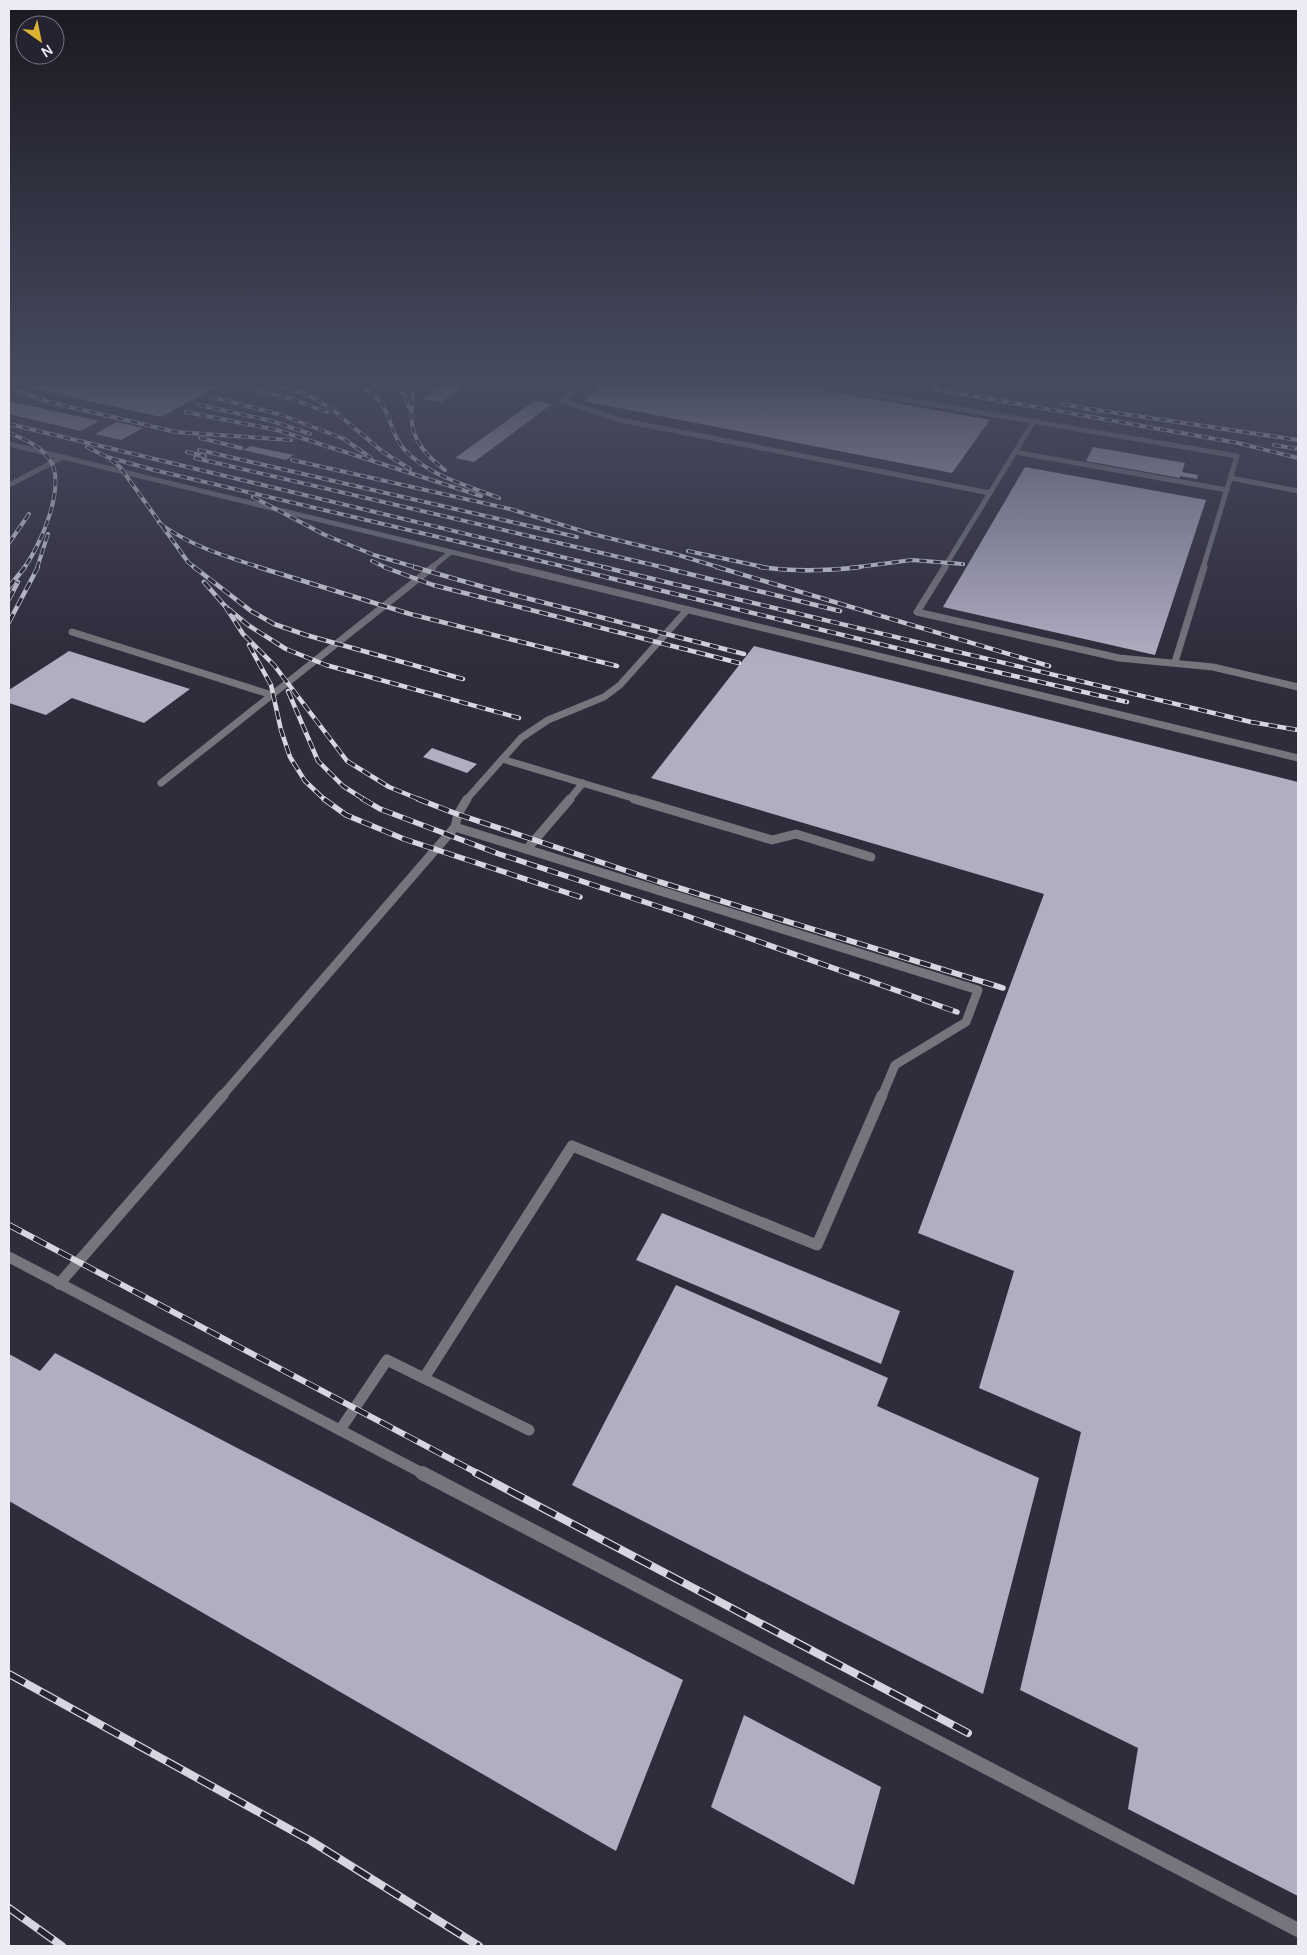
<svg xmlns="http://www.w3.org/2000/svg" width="1307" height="1955" font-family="Manrope,sans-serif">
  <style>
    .building { fill: #b1aec2 }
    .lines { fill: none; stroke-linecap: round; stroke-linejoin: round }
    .lane-far4 { stroke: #76747c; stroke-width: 5 }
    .lane-far3 { stroke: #76747c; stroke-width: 7 }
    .lane-far2 { stroke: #76747c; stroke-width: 9 }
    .lane-far1 { stroke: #76747c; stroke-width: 11 }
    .lane { stroke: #76747c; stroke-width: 14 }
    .rail-far4-casing { stroke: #d6d5e0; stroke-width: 4 }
    .rail-far3-casing { stroke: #d6d5e0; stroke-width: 4.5 }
    .rail-far2-casing { stroke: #d6d5e0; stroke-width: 5.5 }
    .rail-far1-casing { stroke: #d6d5e0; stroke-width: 6 }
    .rail-casing { stroke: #d6d5e0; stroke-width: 8 }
    .rail-far4 { stroke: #252231; stroke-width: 2.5; stroke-dasharray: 7; stroke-linecap: butt }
    .rail-far3 { stroke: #252231; stroke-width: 3; stroke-dasharray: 9; stroke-linecap: butt }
    .rail-far2 { stroke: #252231; stroke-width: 4; stroke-dasharray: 11; stroke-linecap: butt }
    .rail-far1 { stroke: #252231; stroke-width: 4.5; stroke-dasharray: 14; stroke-linecap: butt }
    .rail { stroke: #252231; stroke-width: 5.5; stroke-dasharray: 18; stroke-linecap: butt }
  </style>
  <rect width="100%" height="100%" fill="#2f2c3b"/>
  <g class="building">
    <path d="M 17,385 L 221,385 L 161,417 Z"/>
    <path d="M 444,385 L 464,387 L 441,402 L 423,399 Z"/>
    <path d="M 604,385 L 797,385 L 990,420 L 952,473 L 583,401 Z"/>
    <path d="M 9,401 L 99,421 L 81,431 L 9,414 Z"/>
    <path d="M 534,401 L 552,404 L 474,462 L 455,458 Z"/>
    <path d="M 117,422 L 143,428 L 121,440 L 95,434 Z"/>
    <path d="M 251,446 L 294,455 L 286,460 L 243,450 Z"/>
    <path d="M 1093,447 L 1185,463 L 1182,472 L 1198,475 L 1197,479 L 1180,476 L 1180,478 L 1086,461 Z"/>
    <path d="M 1025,467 L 1206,500 L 1155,655 L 943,607 Z"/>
    <path d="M 754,646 L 1298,782 L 1298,1896 L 1128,1809 L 1138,1748 L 1020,1690 L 1081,1432 L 979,1388 L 1014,1271 L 918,1233 L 1044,894 L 651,778 Z"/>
    <path d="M 69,651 L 190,689 L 144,723 L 72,698 L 46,715 L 9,703 L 9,690 Z"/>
    <path d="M 432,748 L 477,764 L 467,773 L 423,757 Z"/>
    <path d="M 662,1213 L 900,1311 L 881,1364 L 636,1260 Z"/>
    <path d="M 676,1285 L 888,1378 L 877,1406 L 1039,1478 L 983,1694 L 572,1485 Z"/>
    <path d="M 55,1353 L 683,1680 L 616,1851 L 9,1501 L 9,1354 L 40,1371 Z"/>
    <path d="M 744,1715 L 881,1787 L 854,1885 L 711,1807 Z"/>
  </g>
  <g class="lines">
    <g class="lane-far4">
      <path d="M 818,385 L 1237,456 L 1203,568"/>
      <path d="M 1134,388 L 1139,385"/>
      <path d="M 563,401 L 620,420 L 990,493"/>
      <path d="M 563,401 L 584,385"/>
      <path d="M 9,444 L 517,568"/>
      <path d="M 1015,452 L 1227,490"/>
      <path d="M 1231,478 L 1298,491"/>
      <path d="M 9,485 L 63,457"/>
      <path d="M 431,568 L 451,552"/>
      <path d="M 944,568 L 1034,421"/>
    </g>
    <g class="lane-far3">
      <path d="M 512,567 L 1298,758"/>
      <path d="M 945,567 L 917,612 L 1119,658 L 1213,667 L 1298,687"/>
      <path d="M 72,632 L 272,695"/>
      <path d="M 1175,662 L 1204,567"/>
      <path d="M 502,759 L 639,800"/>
      <path d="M 161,783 L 433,567"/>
      <path d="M 466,800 L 521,738 L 548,720 L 604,697 L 620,685 L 687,610"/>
      <path d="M 569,800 L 583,783"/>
    </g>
    <g class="lane-far2">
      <path d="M 634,799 L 772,840 L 796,834 L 871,857"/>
      <path d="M 455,827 L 978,990 L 966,1022 L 895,1065 L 882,1096"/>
      <path d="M 527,849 L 570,799"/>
      <path d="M 222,1096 L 455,827 L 458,814 L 467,799"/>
    </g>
    <g class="lane-far1">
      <path d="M 9,1257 L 424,1474"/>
      <path d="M 59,1284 L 223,1095"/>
      <path d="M 424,1378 L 572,1146 L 817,1245 L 882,1095"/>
      <path d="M 340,1430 L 387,1360 L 529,1430"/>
    </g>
    <path class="lane" d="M 422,1473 L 1298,1930"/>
    <g class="rail-far4-casing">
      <g id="rail-far4">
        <path d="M 238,385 L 292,399 L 327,412"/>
        <path d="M 276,385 L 310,396 L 333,410 L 383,452 L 410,469"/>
        <path d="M 358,385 C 367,390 376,396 382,404 C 391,418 392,436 404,449 C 428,476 467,485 499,498"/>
        <path d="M 398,385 L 405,396 L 409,408"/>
        <path d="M 415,385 C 406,425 412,445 445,470"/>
        <path d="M 589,385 L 598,387"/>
        <path d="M 912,385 L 1238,443 L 1298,458"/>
        <path d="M 9,388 L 49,402 L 176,432 L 291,440"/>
        <path d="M 211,397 L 282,415 L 344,439 L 371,458"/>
        <path d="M 1063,404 L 1097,411"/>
        <path d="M 199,405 L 272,421 L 310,434"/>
        <path d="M 1090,409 L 1298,440"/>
        <path d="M 186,412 L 277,430 L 481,496"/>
        <path d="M 9,424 L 608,568"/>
        <path d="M 9,433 C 24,439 41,446 50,460 C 67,486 40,546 24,568"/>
        <path d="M 200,438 L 241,448"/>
        <path d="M 1274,445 L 1298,449"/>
        <path d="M 87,447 L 107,457 L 154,470 L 570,568"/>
        <path d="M 199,450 L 577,537"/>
        <path d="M 187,452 L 205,456"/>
        <path d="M 195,458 L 666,568"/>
        <path d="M 111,460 L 120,467 L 188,562 L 195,568"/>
        <path d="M 292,460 L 510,509 L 592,534 L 675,554 L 721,568"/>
        <path d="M 253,497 L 325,535 L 374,555 L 418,568"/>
        <path d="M 159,523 C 191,546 224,556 262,568"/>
        <path d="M 9,543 L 29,514"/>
        <path d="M 688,551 L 768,568"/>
        <path d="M 372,561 L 387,568"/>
        <path d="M 37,568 L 48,534"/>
        <path d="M 850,568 L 912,560 L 963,564"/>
      </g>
    </g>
    <g class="rail-far3-casing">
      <g id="rail-far3">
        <path d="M 194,567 L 251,611 L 274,624 L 306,635 L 463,679"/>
        <path d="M 258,567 L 410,614 L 617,666"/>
        <path d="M 384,567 L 433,585 L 739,663"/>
        <path d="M 414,567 L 487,588 L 744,654"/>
        <path d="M 565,567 L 945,660 L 1127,702"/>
        <path d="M 603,567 L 1251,722 L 1298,730"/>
        <path d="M 661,567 L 840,611"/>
        <path d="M 717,567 L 1049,666"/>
        <path d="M 760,567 C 794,572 826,571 860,567"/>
        <path d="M 204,582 L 225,606 L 248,625 L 286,649 L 326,665 L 519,718"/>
        <path d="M 9,587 L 25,567"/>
        <path d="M 9,599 L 18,582"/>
        <path d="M 225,606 L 243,634 L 274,665 L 347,761 L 389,787 L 421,800"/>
        <path d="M 9,622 L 38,567"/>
        <path d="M 249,645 L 271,685 L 281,730 L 290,757 L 305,781 L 325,800"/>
        <path d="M 288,691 L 318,761 L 343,786 L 365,800"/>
      </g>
    </g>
    <g class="rail-far2-casing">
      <g id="rail-far2">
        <path d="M 324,799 L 346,815 L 404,839 L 580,897"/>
        <path d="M 363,799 L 380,809 L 499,854 L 684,915 L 957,1012"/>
        <path d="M 418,799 L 454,813 L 660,882 L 1003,988"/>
      </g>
    </g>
    <g class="rail-far1-casing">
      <path id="rail-far1" d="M 9,1225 L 479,1474"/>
    </g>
    <g class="rail-casing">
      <g id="rail">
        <path d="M 476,1473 L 968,1733"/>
        <path d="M 9,1674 L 311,1841 L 479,1946"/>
        <path d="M 9,1908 L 62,1946"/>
      </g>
    </g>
    <use href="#rail-far4" class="rail-far4"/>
    <use href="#rail-far3" class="rail-far3"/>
    <use href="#rail-far2" class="rail-far2"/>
    <use href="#rail-far1" class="rail-far1"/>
    <use href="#rail" class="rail"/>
  </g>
  <linearGradient id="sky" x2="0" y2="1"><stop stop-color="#1a1820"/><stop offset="0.58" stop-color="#474b60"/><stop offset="1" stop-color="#474b60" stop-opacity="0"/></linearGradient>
  <rect width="1307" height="659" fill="url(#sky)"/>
  <rect width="1307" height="1955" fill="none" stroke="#ecebf5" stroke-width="20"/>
  <g transform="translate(40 40) rotate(147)"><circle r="24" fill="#252231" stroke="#75727f"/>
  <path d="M0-4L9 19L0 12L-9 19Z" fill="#dbb333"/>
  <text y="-8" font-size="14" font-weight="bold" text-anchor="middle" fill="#ecebf5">N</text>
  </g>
</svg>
